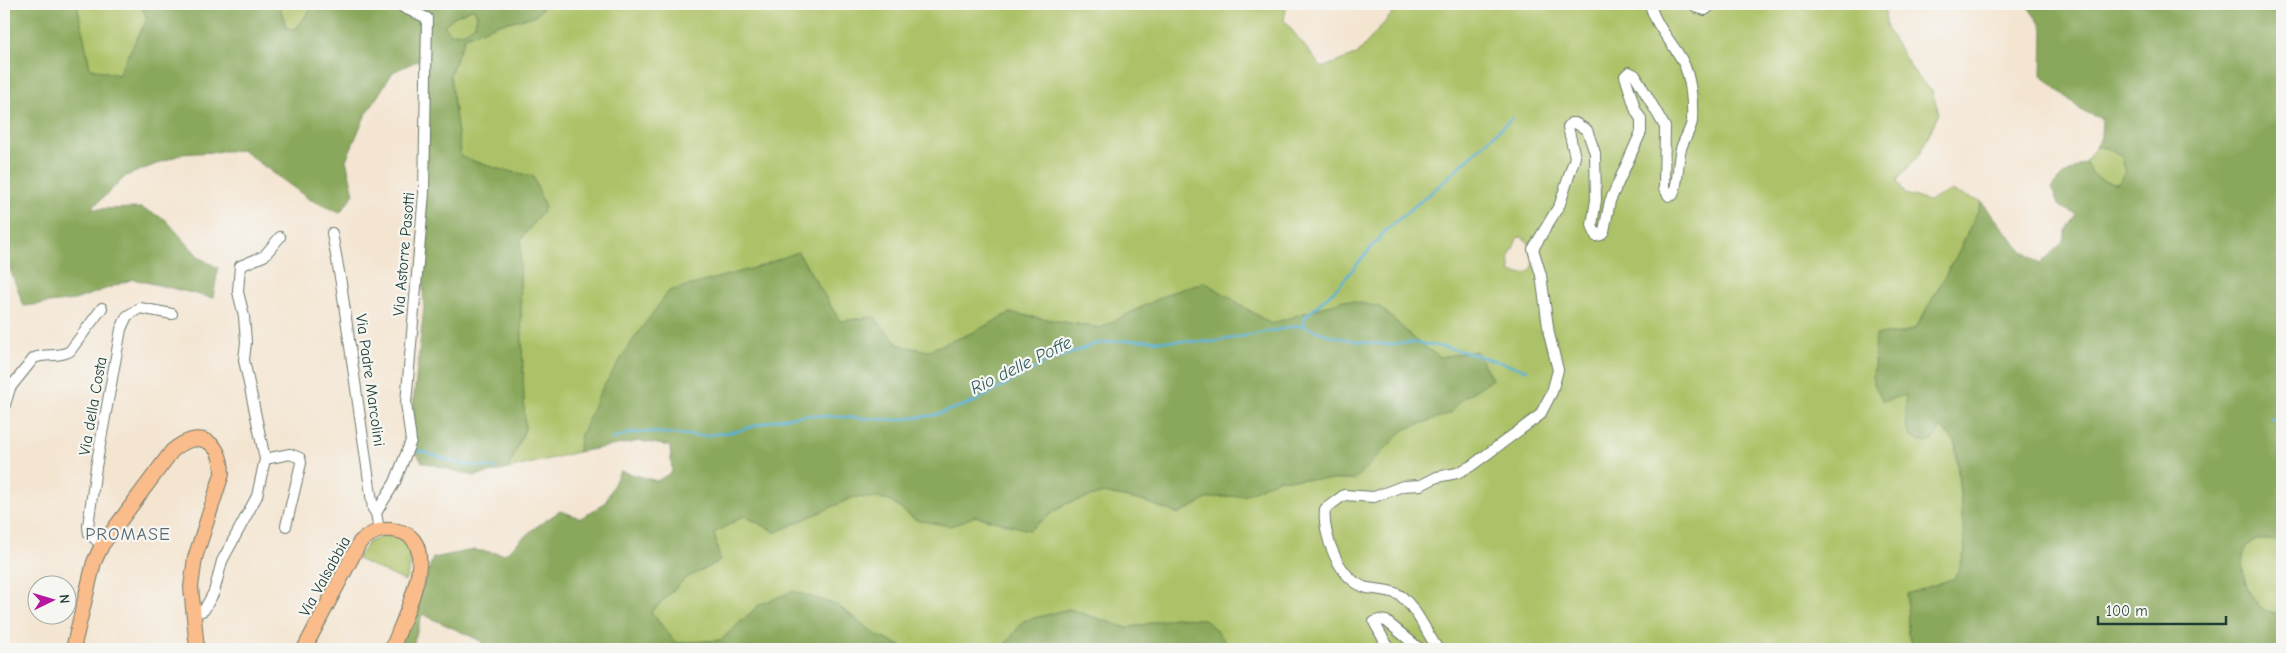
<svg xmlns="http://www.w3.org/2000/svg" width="2286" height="653" font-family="'Comic Neue',sans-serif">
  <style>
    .green { fill: #adc267; stroke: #66804e; fill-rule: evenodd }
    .forest { fill: #8aa85c; stroke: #547248; fill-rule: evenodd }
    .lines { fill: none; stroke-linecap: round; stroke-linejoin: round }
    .stream { stroke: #58b1d5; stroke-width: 2.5 }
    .minor-casing { stroke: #6a786b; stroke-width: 12 }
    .major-casing { stroke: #6a786b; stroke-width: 16 }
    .minor { stroke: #fff; stroke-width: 10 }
    .major { stroke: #f9bc8a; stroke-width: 14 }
    .labels { text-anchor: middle; stroke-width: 4.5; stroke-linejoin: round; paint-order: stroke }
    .street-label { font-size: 16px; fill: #1f3d34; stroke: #f6f6f2 }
    .water-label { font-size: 18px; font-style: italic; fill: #2d5a5c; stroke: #f6f6f2 }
    .neighbourhood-label { font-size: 18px; letter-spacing: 1px; fill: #5a6771; stroke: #f6f6f2 }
  </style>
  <rect width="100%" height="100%" fill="#f6f6f2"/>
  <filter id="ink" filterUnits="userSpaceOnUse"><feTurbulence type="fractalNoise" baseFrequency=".02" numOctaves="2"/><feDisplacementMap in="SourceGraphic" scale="10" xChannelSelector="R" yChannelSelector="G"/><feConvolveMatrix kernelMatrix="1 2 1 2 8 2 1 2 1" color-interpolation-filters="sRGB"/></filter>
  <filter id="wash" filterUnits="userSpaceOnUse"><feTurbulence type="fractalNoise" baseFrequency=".0096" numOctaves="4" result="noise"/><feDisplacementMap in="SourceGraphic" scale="20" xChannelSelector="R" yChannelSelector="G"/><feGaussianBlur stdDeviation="1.12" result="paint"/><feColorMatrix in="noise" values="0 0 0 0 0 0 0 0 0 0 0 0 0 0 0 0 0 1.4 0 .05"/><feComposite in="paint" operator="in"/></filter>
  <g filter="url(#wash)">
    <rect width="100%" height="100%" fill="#f4e5d1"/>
    <g class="green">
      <path d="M 77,4 L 141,4 L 147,19 L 118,75 L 90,68 Z"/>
      <path d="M 279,4 L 315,4 L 296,29 L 287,28 Z"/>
      <path d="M 546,4 L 1287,4 L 1284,20 L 1322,68 L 1357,54 L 1391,15 L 1395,4 L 1884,4 L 1887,29 L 1917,77 L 1932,91 L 1939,113 L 1920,154 L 1897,180 L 1905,194 L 1929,201 L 1951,191 L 1982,202 L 1957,255 L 1916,328 L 1902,333 L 1876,335 L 1941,427 L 1955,442 L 1965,552 L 1955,578 L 1907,594 L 1908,634 L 1915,649 L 1233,649 L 1205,619 L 1174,618 L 1127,628 L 1069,609 L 1023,621 L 1002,649 L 908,649 L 878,636 L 837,605 L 759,605 L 721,640 L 676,643 L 651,612 L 686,578 L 720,561 L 714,533 L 744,516 L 776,532 L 854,497 L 887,499 L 916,520 L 951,526 L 975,516 L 1029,530 L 1065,504 L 1104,493 L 1142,501 L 1179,514 L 1209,498 L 1246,495 L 1278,479 L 1354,480 L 1405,429 L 1451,413 L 1462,399 L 1492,379 L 1476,351 L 1440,357 L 1420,344 L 1380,307 L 1307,312 L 1271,324 L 1205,282 L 1170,293 L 1100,328 L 1010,313 L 974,332 L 927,351 L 899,345 L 874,317 L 840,321 L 798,252 L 761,266 L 581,434 L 578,452 L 508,469 L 525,429 L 520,283 L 521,239 L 545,208 L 533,176 L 498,169 L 461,157 L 450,75 L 465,37 L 499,24 L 535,16 ZM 1522,237 L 1528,242 C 1528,250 1532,255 1533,262 C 1534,276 1519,275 1511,272 C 1507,250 1512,255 1517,238 Z"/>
      <path d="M 471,9 L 474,9 L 477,15 L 475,25 L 465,32 L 450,34 L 444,25 L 454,17 Z"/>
      <path d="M 2096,147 L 2107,148 L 2122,157 L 2126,173 L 2118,183 C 2101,183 2093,177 2085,162 Z"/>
      <path d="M 385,536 C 415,539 415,557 405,581 L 357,559 L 369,542 Z"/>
      <path d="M 2257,540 L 2271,540 L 2282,545 L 2282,612 C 2254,622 2235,568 2245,549 C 2247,545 2254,542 2257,540 Z"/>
    </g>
    <g class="forest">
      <path d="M 4,4 L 77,4 L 90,68 L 118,75 L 147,19 L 141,4 L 279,4 L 286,28 L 296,29 L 315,4 L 546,4 L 535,16 L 499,24 L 465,37 L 450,75 L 461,157 L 498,169 L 533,176 L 545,208 L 521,239 L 520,283 L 525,429 L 508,469 L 474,476 L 422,462 L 409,441 L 424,308 L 420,235 L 424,139 L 421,59 L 393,72 L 365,116 L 346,160 L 354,194 L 340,213 L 309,199 L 242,150 L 182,154 L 126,176 L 91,209 L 141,208 L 165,219 L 200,258 L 218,268 L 213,298 L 133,279 L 75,300 L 24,306 L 4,254 ZM 471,9 L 474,9 L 477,15 L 475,25 L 465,32 L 450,34 L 444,25 L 454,17 Z"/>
      <path d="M 2026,4 L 2282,4 L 2282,545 C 2218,513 2242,626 2282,612 L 2282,649 L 1915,649 L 1908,634 L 1907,594 L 1955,578 L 1965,551 L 1956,442 L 1941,427 L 1932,441 L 1926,443 L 1911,437 L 1906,426 L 1906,395 L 1883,401 L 1873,382 L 1876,335 L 1902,333 L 1916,328 L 1957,255 L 1982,202 L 2019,248 L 2040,264 L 2062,243 L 2066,231 L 2077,215 L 2058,205 L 2052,189 L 2059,179 L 2085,162 C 2093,177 2101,183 2118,183 L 2126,173 L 2122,157 L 2107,148 L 2096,147 L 2101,137 L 2102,119 L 2081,110 L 2042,76 L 2043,28 Z"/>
      <path d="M 798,252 L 840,321 L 874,317 L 899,345 L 927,351 L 974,332 L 1010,313 L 1100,328 L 1170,293 L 1205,282 L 1271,324 L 1344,300 L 1380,307 L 1420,344 L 1440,357 L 1476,351 L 1492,379 L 1462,399 L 1451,413 L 1405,429 L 1354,480 L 1278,479 L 1246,495 L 1209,498 L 1179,514 L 1142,501 L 1104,493 L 1065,504 L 1029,530 L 975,516 L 951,526 L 916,520 L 887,499 L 854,497 L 776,532 L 744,516 L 714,533 L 720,561 L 686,578 L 651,612 L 676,643 L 721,640 L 759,605 L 793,591 L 837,605 L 878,636 L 908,649 L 487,649 L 479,640 L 422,614 L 412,649 L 399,649 L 433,558 L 473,550 L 505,554 L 533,529 L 560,511 L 581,518 L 605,503 L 620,471 L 657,481 L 672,472 L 670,446 L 640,441 L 578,452 L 581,435 L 601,390 L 635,337 L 669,291 L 761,266 Z"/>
      <path d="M 1069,609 L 1127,628 L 1174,618 L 1205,619 L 1233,649 L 1002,649 L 1023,621 Z"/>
    </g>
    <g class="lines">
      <g class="stream">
        <path d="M 1303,325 L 1305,317 L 1338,287 L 1386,230 L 1440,185 L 1512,118"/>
        <path d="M 2271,419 L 2282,417"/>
        <path d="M 612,439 L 631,433 L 648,432 L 701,436 L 738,431 L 778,419 L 805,415 L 896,420 L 935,415 L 974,402 L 1047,362 L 1095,344 L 1130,340 L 1212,342 L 1303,325 C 1327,337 1355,342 1381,344 C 1392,345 1404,342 1415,343 C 1453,346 1490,360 1527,370"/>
        <path d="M 411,450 L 425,452 L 460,464 L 496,468"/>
      </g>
    </g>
  </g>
  <g filter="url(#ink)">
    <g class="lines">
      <g class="minor-casing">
        <g id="minor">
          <path d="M 1693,4 L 1698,8 L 1705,10 L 1709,7 L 1708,4"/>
          <path d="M 332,233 L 341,283 L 373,509 L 376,513 L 379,530"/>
          <path d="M 4,408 L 10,388 L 34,358 C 46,353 59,358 70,351 L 102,308"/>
          <path d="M 265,459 L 290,454 L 300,458 L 301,463 L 286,526"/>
          <path d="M 376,513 L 395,482 L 411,441 L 406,403 L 424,193 L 427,18 L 404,8 L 402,4"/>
          <path d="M 102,545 L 89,534 L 88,526 L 96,467 L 121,329 L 127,316 L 140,308 L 172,314"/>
          <path d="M 193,615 L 204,610 L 214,592 L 222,561 L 257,496 L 265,459 L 244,360 L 246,342 L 244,316 L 238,292 L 240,266 L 264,256 L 280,237"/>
          <path d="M 1389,649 L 1374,622 L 1379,620 L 1386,621 L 1420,649"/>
          <path d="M 1438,649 C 1426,632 1417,609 1401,596 C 1391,589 1378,590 1367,588 C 1339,580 1322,535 1325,509 L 1344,495 L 1374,497 L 1403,486 L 1421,485 L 1437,477 L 1457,473 L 1471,466 L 1540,415 L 1552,392 L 1558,370 L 1549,334 L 1541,275 L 1533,249 L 1560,204 L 1575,157 L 1568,127 L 1571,123 L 1575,123 L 1587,130 L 1595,153 L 1596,200 L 1592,225 L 1596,236 L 1601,235 L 1604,231 L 1610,201 L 1641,132 L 1641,119 L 1636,111 L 1625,76 L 1629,72 L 1635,75 L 1665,127 L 1664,188 L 1669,196 L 1673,195 C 1679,181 1677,164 1681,149 C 1683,140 1691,130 1692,121 C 1693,102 1691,77 1682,60 C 1671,41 1655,25 1650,4"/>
        </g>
      </g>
      <g class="major-casing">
        <g id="major">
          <path d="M 73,649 L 94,562 L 102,545 L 172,451 C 197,429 222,439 222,474 L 195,558 L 191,587 L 197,649"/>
          <path d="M 304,649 L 360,542 C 372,532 382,527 398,531 C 445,541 401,623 392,649"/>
        </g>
      </g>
      <use href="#minor" class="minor"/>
      <use href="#major" class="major"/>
    </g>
  </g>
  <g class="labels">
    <g class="street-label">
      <text transform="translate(403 254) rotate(-85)" y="6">Via Astorre Pasotti</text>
      <text transform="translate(371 380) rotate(82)" y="6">Via Padre Marcolini</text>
      <text transform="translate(92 406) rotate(-80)" y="6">Via della Costa</text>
      <text transform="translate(324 576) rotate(-61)" y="6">Via Valsabbia</text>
    </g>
    <g class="water-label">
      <text transform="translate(1021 365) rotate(-26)" y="6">Rio delle Poffe</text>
    </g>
    <g class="neighbourhood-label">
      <text x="128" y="540">PROMASE</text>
    </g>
  </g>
  <rect width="2286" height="653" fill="none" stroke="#f6f6f2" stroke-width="20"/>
  <g transform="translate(52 600) rotate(85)"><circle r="24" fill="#f6f6f2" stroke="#a0aca6"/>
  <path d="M0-4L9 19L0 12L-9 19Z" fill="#b5179e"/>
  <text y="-8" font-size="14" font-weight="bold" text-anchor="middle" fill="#1f3d34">N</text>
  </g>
  <path d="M2098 616v8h128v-8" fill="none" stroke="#1f3d34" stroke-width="2.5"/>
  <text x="2106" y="616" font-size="15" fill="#1f3d34" stroke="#f6f6f2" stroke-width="4" paint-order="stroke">100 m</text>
</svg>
